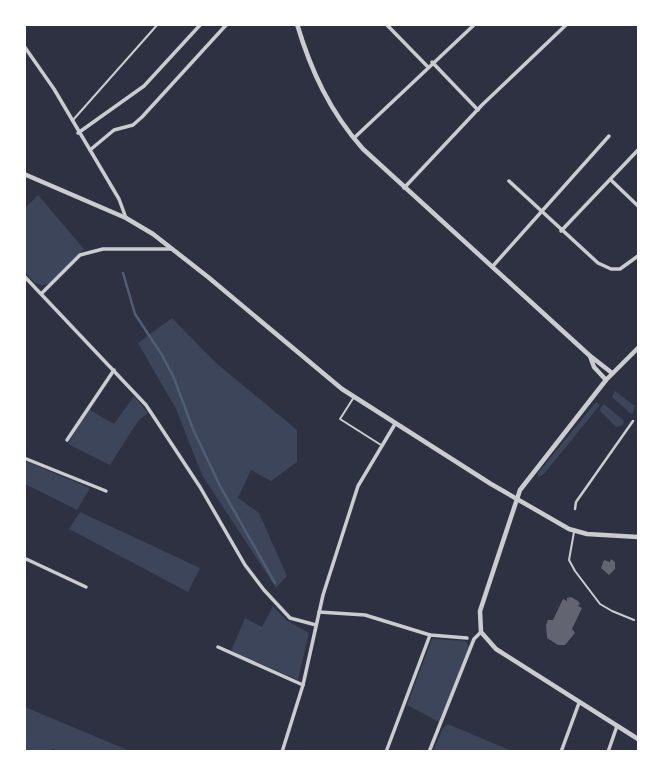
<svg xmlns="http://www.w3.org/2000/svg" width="663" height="776" font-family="Mulish,sans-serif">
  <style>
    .green { fill: #3c4559 }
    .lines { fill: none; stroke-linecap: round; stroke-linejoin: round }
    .stream { stroke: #4f5d75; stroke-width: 2.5 }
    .building { fill: #626471 }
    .service { stroke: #caccd0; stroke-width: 2 }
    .pedestrian { stroke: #caccd0; stroke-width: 2.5 }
    .minor { stroke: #caccd0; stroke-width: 3.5 }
    .tertiary { stroke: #caccd0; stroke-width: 4.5 }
  </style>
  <rect width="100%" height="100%" fill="#2d3142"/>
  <g class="green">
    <path d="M 38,195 L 84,249 L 49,284 C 37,288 32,280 25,272 L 24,209 Z"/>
    <path d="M 172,318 L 215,362 L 297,430 L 297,462 L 271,481 L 251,470 L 238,498 L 259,513 L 287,576 L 276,588 L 202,475 L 176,409 L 138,343 Z"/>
    <path d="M 615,391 L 635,406 L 633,413 L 631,414 L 612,397 Z"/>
    <path d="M 134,396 L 148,413 L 138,421 L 110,465 L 68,444 L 88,409 L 114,424 Z"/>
    <path d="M 596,402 L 600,405 L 543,475 L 538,477 L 538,473 Z"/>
    <path d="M 604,404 L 624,421 L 623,425 L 616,427 L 601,412 L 600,409 Z"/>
    <path d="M 25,461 L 90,488 L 77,510 L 25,484 Z"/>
    <path d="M 80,512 L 200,568 L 188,592 L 69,529 Z"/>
    <path d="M 273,606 L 286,620 L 309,633 L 298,680 L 231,651 L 245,618 L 262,627 Z"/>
    <path d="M 432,639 L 465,641 L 469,647 L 439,722 L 407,705 Z"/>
    <path d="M 24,707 L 25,707 L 130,751 L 60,752 L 53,749 L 50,751 L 25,751 Z"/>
    <path d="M 448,724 L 512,751 L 433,751 L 443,728 Z"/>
  </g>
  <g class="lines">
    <path class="stream" d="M 123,273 L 135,314 L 162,355 L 174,378 L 193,429 L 220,486 L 275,583"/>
  </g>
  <g class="building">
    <path d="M 611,559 L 615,562 L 615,569 L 609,575 L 601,568 L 604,560 L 610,562 Z"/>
    <path d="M 571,597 L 578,601 L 580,604 L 578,606 L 582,608 L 572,629 L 575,633 L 565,645 L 558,645 L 547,638 L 546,625 L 548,620 L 553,620 L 563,599 L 567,601 L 567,598 Z"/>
  </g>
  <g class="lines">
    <g class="service">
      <path d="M 73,120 L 158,24"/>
      <path d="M 354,397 L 340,419 L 381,445"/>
      <path d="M 574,532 L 569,560 L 575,571 L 600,604 L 612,611 L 634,620"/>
    </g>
    <path class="pedestrian" d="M 575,509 L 576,502 L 633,421"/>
    <g class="minor">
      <path d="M 386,24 L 428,67"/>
      <path d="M 24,46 L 54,89 L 119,199 L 126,218"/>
      <path d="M 432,62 L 478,110"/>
      <path d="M 78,133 L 144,86 L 201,24"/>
      <path d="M 354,138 L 475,24"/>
      <path d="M 90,150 L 114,130 L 133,125 L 142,117 L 227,24"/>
      <path d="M 611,180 L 638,206"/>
      <path d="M 509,181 L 598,263 L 611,269 L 620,269 L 638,256"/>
      <path d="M 404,188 L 482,105 L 567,24"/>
      <path d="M 561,231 L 638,150"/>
      <path d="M 492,267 L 609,136"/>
      <path d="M 24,276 L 146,405 L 200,487 L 245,565 L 264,590 L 290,618 L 316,625"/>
      <path d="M 42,293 L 80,255 L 103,249 L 172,249"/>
      <path d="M 67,440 L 114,370"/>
      <path d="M 24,458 L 106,491"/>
      <path d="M 24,558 L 86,587"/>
      <path d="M 319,612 L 365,615 L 430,635 L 467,638"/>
      <path d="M 218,647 L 303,685"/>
      <path d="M 282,752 L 303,685 L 323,595 L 358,486 L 395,424"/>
      <path d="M 386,752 L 430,635"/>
      <path d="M 429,752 L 474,639 L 481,632"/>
      <path d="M 561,752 L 579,703"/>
      <path d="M 608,752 L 617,726"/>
    </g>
    <g class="tertiary">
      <path d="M 297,24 C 311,71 330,112 363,149 L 589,355 L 612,373"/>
      <path d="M 24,174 L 126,218 L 153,234 L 208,277 L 342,389 L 491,484 L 569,529 L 587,534 L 638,537"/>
      <path d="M 638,348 L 606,380 L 520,490 L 480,611 L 481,632 L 496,649 L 638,739"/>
      <path d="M 590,356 L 594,367 L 606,380"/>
    </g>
  </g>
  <rect width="663" height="776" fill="none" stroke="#ffffff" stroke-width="52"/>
</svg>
